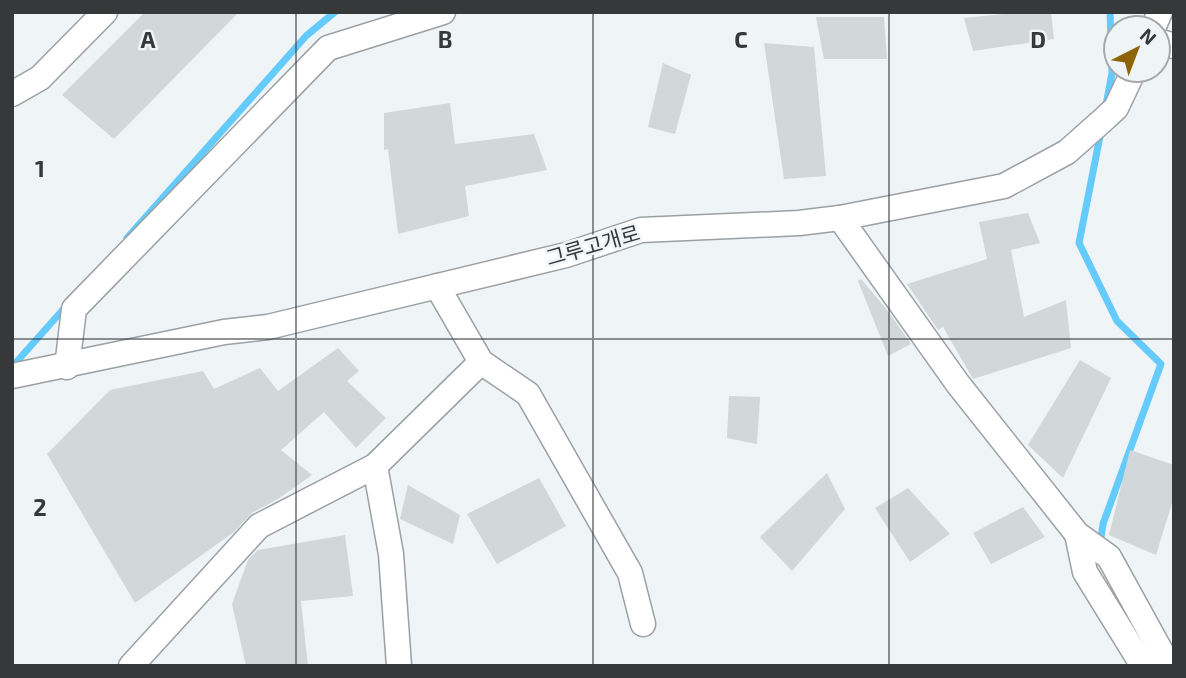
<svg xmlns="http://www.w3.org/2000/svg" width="1186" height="678" font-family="'Exo 2','Noto Sans KR',sans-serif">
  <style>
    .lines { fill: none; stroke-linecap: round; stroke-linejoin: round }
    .stream { stroke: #64cbfc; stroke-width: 7 }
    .building { fill: #d2d7d9 }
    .minor-casing { stroke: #9ba0a2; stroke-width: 27 }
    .minor { stroke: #fff; stroke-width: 24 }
    .grid { fill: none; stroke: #37383a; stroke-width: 2; stroke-opacity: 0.55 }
    .labels { text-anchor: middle; stroke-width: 5; stroke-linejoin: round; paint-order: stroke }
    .street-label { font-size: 21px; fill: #37383a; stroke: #eff4f6 }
    .grid-label { font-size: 23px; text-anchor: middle; font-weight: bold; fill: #37383a; stroke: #eff4f6; stroke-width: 5; stroke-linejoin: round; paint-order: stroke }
  </style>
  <rect width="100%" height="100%" fill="#eff4f6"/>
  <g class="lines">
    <g class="stream">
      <path d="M 1106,105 L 1112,73 L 1110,12"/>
      <path d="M 127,238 L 306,36 L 335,12"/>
      <path d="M 12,367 L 68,304"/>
      <path d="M 1100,544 L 1103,524 L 1161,364 L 1117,321 L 1079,243 L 1101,131"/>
    </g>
  </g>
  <g class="building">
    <path d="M 145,12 L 239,12 L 114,139 L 62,95 Z"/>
    <path d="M 1023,12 L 1051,12 L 1054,39 L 973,51 L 964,18 Z"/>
    <path d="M 816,17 L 884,17 L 887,59 L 824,59 Z"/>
    <path d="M 764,43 L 814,47 L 826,176 L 784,179 Z"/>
    <path d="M 663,63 L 691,75 L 675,134 L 648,127 Z"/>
    <path d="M 450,103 L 455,144 L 534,134 L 547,170 L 465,186 L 469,216 L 398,234 L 388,149 L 384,150 L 384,113 Z"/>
    <path d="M 1028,213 L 1040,243 L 1011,250 L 1024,317 L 1066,300 L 1071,348 L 973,379 L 943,327 L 938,330 L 907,284 L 987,259 L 979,222 Z"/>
    <path d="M 861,279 L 888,311 L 911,344 L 888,356 L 858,281 Z"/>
    <path d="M 338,348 L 359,371 L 347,381 L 386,418 L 356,448 L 324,412 L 281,450 L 312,475 L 278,499 L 252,513 L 234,532 L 135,603 L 47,454 L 110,390 L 203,371 L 214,389 L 260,368 L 278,391 Z"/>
    <path d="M 1080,360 L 1111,378 L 1063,478 L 1028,445 Z"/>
    <path d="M 729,396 L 760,397 L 757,444 L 727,438 Z"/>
    <path d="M 1130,450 L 1174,465 L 1174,497 L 1156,555 L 1109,535 Z"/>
    <path d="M 827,473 L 845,509 L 792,571 L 760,537 Z"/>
    <path d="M 539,478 L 566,526 L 497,564 L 467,514 Z"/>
    <path d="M 408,485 L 460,515 L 453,544 L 400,519 Z"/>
    <path d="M 908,488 L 950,534 L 910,562 L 875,508 Z"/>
    <path d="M 1023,507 L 1045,537 L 991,564 L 973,533 Z"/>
    <path d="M 345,535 L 353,596 L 301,601 L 308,666 L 246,666 L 232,604 L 248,560 L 258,550 Z"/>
  </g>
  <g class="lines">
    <g class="minor-casing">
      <g id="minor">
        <path d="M 1153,28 L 1160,12"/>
        <path d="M 1158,41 L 1174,46"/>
        <path d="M 12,94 L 40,78 L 105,12"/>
        <path d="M 840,218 L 958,384 L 1077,534 L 1109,557 L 1169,666"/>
        <path d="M 437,286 L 481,362 L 528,394 L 630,573 L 643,624"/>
        <path d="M 67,367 L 74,309 L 328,48 L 443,12"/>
        <path d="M 12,376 L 224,332 L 268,327 L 566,255 L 641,230 L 799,223 L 840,218 L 1004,186 L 1067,152 L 1103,120 L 1116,108 L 1134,70"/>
        <path d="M 375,466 L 391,554 L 399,666"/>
        <path d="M 1077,534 L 1085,572 L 1143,666"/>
        <path d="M 131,666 L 259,526 L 375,466 L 481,362"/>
      </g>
    </g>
    <use href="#minor" class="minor"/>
  </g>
  <path class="grid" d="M 296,12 L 296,666M 593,12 L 593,666M 889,12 L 889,666M 12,339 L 1174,339"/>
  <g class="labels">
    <g class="street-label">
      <text transform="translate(593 246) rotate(-16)" y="7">그루고개로</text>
    </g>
  </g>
  <g class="grid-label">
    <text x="148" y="48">A</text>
    <text x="445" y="48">B</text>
    <text x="741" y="48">C</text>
    <text x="1038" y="48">D</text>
    <text x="40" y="177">1</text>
    <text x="40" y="516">2</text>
  </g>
  <rect width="1186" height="678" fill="none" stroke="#37383a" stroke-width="28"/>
  <g transform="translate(1137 49) rotate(42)"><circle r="33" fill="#eff4f6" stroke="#a5a9ab" stroke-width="2"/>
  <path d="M0-5L12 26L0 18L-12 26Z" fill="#8c6405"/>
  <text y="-10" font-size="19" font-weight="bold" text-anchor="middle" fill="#37383a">N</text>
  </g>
</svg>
